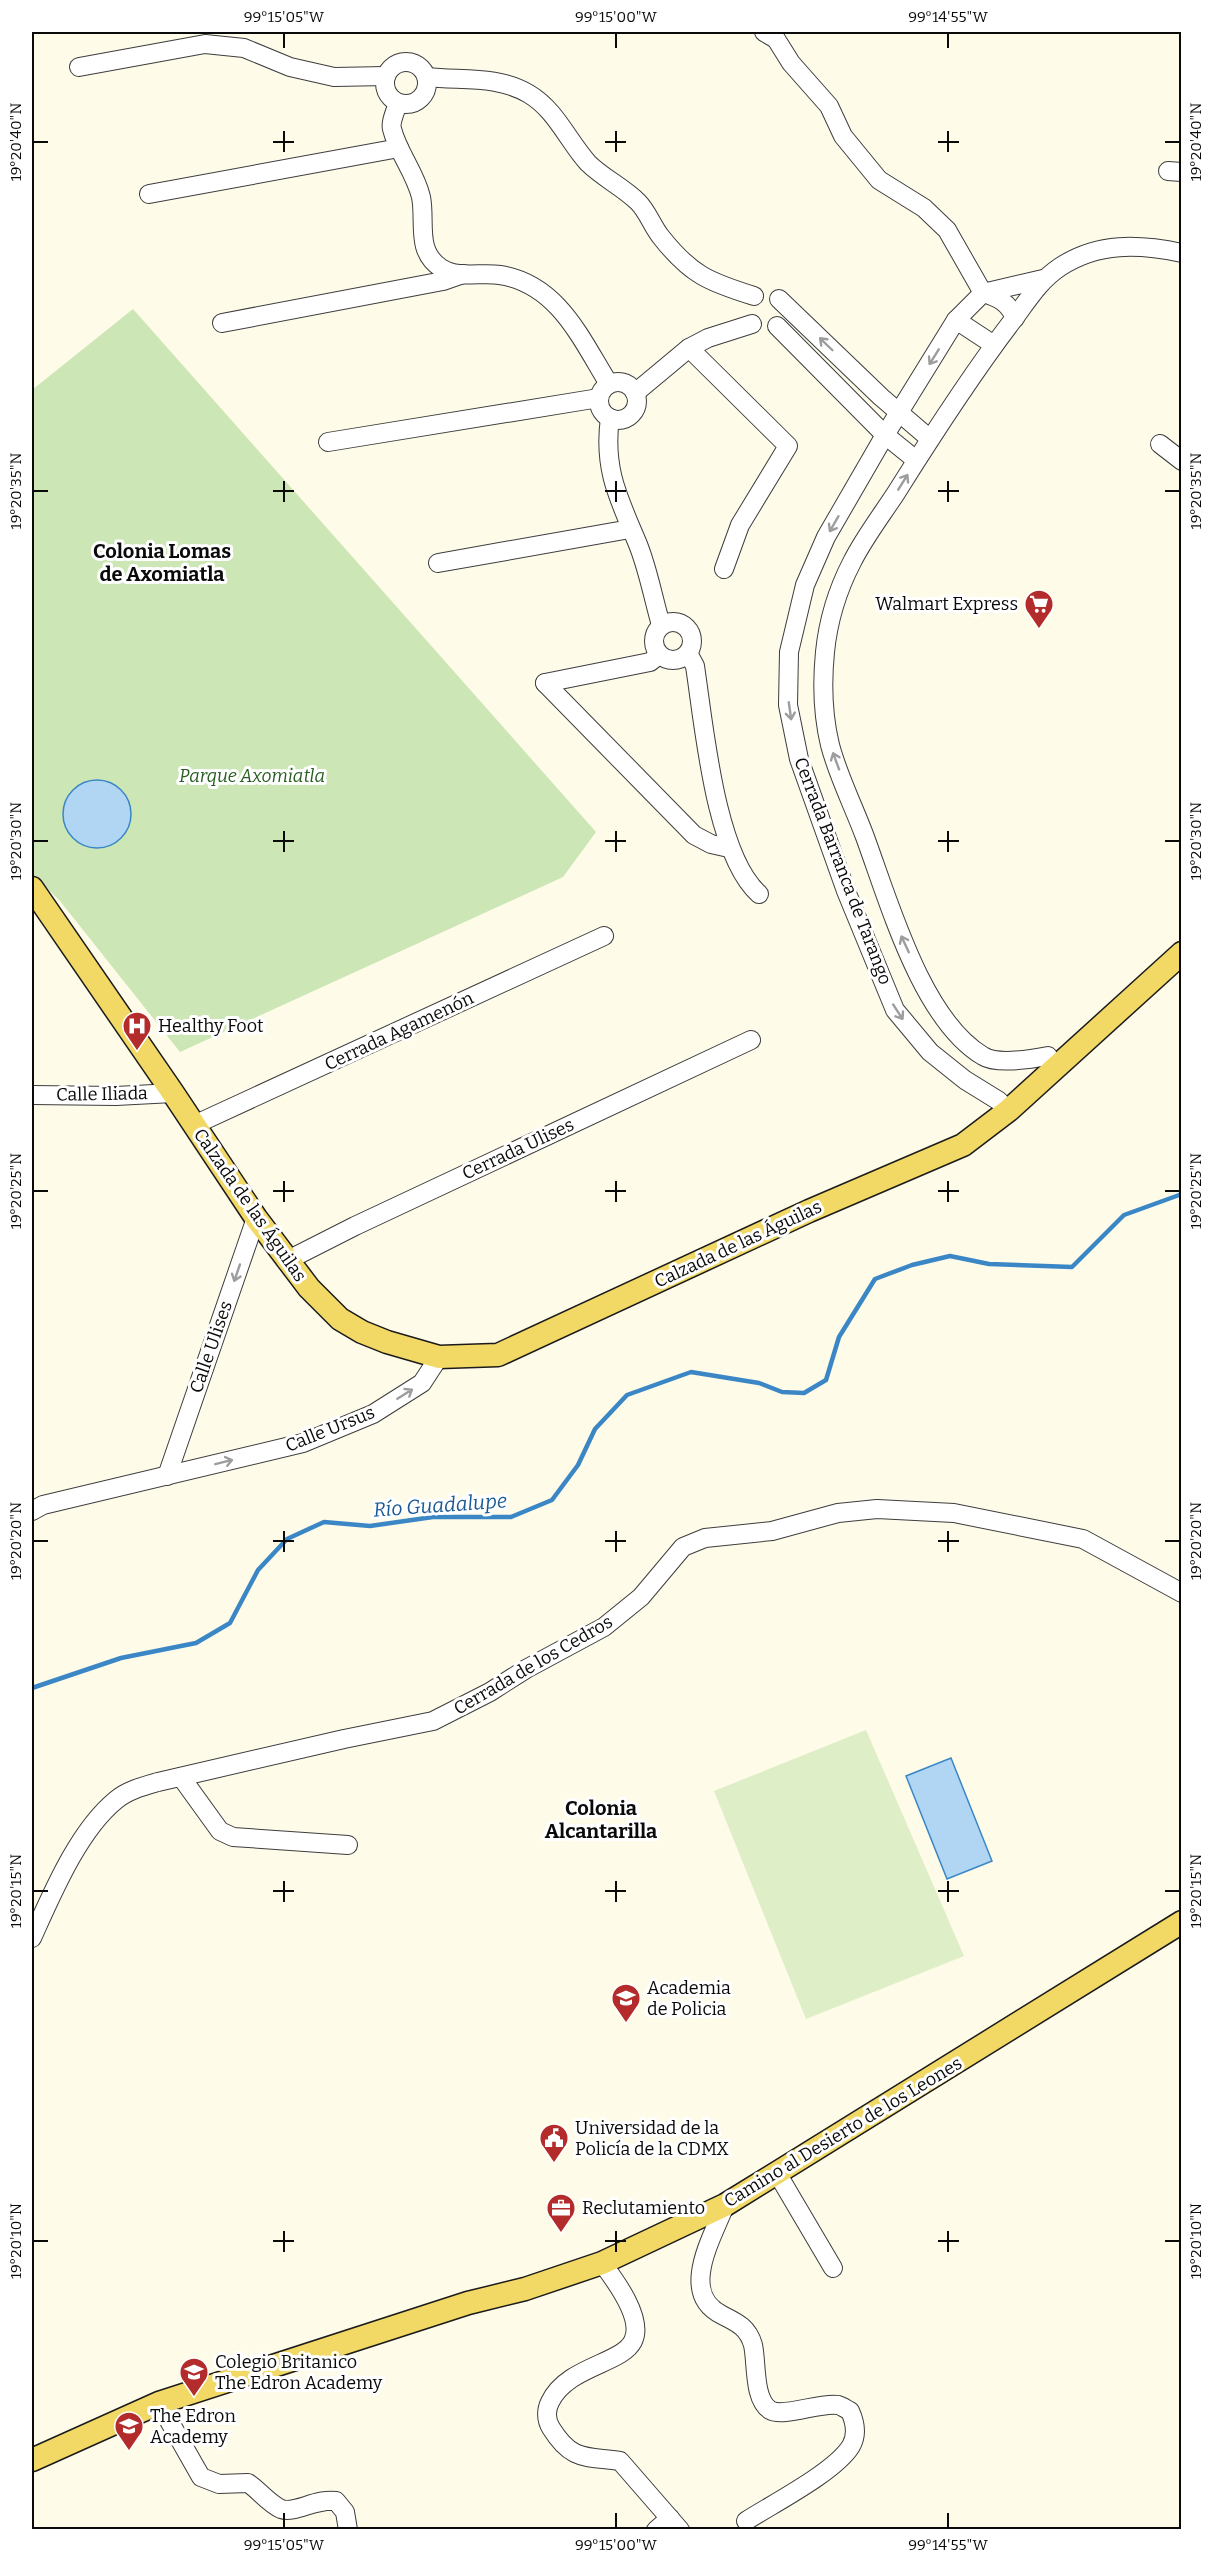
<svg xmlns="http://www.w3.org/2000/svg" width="1213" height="2561" font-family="Bitter,serif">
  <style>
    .green { fill: #cce6b5 }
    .pitch { fill: #deeec6 }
    .water { fill: #b0d6f3; stroke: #3b87c6; stroke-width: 1.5 }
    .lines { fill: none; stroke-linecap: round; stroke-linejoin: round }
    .stream { stroke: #3b87c6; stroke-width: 4.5 }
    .minor-casing { stroke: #3d3d3d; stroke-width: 20 }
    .major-casing { stroke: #1b1b1b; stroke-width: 25 }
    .minor { stroke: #fff; stroke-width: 18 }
    .major { stroke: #f2d865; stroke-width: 22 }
    .oneway { stroke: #9d9d9d }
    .ticks { fill: none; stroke: #0a0a0a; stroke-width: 2 }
    .labels { text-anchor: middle; stroke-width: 6; stroke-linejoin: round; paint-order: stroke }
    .poi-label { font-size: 18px; fill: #0a0a0a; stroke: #fff; text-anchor: start }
    .park-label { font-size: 18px; font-style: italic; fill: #285e1f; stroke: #fff }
    .street-label { font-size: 18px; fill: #0a0a0a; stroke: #fff }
    .neighbourhood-label { font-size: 20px; font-weight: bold; fill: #0a0a0a; stroke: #fff }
    .water-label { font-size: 20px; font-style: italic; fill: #1b5995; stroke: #fff }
    .neatline { fill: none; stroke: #0a0a0a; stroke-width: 2 }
    .ticks-label { font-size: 15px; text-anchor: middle; fill: #0a0a0a }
  </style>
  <rect width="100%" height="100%" fill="#fefbe9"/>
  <path class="green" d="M 133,309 L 596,832 L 563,877 L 180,1052 L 60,901 L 32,873 L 32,390 Z"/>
  <path class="pitch" d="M 866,1730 L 964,1956 L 806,2019 L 714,1791 Z"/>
  <g class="water">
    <circle cx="97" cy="814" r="34"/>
    <path d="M 951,1758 L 992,1861 L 947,1879 L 906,1776 Z"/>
  </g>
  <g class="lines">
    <path class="stream" d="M 32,1688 L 121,1658 L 196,1643 L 230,1623 L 258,1570 L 287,1539 L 324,1522 L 370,1526 L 433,1517 L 511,1517 L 552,1500 L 578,1465 L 595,1429 L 627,1395 L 691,1372 L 759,1383 L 782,1392 L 804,1393 L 826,1380 L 839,1337 L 875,1279 L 912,1265 L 950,1256 L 989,1264 L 1072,1267 L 1124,1215 L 1182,1194"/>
    <g class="minor-casing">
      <g id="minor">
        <path d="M 764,32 L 776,39 L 791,63 L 829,106 L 843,136 L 879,180 L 924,208 L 947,230 L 983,293 C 999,298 1008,302 1015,318"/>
        <circle cx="406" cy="83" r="21"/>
        <path d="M 79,67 L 205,44 L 244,48 L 290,67 L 334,77 L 386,76"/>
        <path d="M 427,77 C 462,81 497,75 529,94 C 556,110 568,141 588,163 C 603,178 623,187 638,202 C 648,212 652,226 661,237 C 691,275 709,282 754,296"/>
        <path d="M 398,103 C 396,110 390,122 392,129 C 398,153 415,172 421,197 C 426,222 415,251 441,268 C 458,279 481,272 500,275 C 558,284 581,339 609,384"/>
        <path d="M 1168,171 L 1182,172"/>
        <path d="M 149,194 L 399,148"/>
        <path d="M 779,299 L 881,397 L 930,439"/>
        <path d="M 956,320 L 994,345"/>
        <path d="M 222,323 L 443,281 L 463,274"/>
        <path d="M 777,326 L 885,435 L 916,460"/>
        <path d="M 689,348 L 788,446 L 740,525 L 724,569"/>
        <circle cx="618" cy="401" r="19"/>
        <path d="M 635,393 L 689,348 L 708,338 L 752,324"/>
        <path d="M 610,418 C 603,468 618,497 637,542 C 648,568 653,598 661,625"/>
        <path d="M 328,442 L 599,398"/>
        <path d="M 1160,444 L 1182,461"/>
        <path d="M 438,563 L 630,529"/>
        <circle cx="673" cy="641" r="19"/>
        <path d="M 688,653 L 695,666 C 704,725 715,855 759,894"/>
        <path d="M 545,683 L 694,835 L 711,844 L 729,848"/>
        <path d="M 545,683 L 650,662 L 659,655"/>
        <path d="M 1048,1056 C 1032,1059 997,1065 983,1056 C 922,1020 889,902 865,837 C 854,807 838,776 830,745 C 823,716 822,682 825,652 C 828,622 838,589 852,562 C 864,538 881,516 896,493 C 933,434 971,375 1013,320 C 1028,300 1039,281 1060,267 C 1098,242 1139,244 1182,253"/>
        <path d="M 32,1095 L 116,1096 L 173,1093"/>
        <path d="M 999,1101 L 965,1080 L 930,1052 L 895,1010 L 846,891 L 799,759 L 788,705 L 789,652 L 805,585 L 826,537 L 885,435 L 956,320 L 983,293 L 1043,279"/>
        <path d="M 194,1125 L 604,936"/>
        <path d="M 286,1261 L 355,1226 L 751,1040"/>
        <path d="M 167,1476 L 256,1218"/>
        <path d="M 32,1511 L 43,1505 L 303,1443 L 373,1414 L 422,1383 L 439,1357"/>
        <path d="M 181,1777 L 220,1831 L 233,1837 L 348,1845"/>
        <path d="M 32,1938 C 52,1894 78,1831 116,1800 C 128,1790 144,1786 158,1782 L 344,1739 L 433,1721 L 490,1692 L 526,1669 L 604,1627 L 641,1597 L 683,1547 L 705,1538 L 772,1531 L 838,1513 L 877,1509 L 954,1513 L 1083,1539 L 1182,1593"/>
        <path d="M 777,2173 L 833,2268"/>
        <path d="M 725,2205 C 713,2237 678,2293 722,2315 C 736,2322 748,2327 753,2345 C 757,2362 753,2399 770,2410 C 783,2418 820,2402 838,2405 C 842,2406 846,2409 850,2411 C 855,2422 858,2434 851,2446 C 835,2472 774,2503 746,2521"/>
        <path d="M 602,2263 C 615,2280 644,2319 633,2341 C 622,2364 567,2366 550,2402 C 546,2410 546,2420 551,2428 C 572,2462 586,2456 620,2461 L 680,2530"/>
        <path d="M 159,2403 L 201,2477 L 219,2484 L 248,2483 C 259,2490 268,2503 281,2509 C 295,2514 316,2498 336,2501 L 345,2512 L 348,2530"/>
        <path d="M 656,2530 L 670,2518"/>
      </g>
    </g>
    <g class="major-casing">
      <g id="major">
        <path d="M 32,888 L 173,1093 L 256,1218 L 309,1288 L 340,1319 L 362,1332 L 387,1342 L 439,1357 L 498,1355 L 809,1211 L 963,1145 L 1009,1110 L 1182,953"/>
        <path d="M 32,2460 L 159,2403 L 468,2303 L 525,2289 L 602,2263 L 725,2205 L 1182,1922"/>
      </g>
    </g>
    <use href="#minor" class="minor"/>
    <use href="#major" class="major"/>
  </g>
  <defs><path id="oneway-shaft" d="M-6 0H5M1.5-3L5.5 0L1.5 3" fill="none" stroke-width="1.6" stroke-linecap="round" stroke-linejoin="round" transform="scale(1.5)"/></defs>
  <g class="oneway">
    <use href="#oneway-shaft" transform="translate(826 344) rotate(-136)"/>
    <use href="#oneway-shaft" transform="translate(934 357) rotate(122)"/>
    <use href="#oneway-shaft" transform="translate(903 482) rotate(-58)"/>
    <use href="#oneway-shaft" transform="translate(834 524) rotate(120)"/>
    <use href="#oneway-shaft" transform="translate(790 711) rotate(82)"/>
    <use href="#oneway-shaft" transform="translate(836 761) rotate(-110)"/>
    <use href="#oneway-shaft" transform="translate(905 944) rotate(-115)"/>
    <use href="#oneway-shaft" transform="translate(898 1012) rotate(57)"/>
    <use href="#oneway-shaft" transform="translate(237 1273) rotate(109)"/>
    <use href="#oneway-shaft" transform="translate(405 1394) rotate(-32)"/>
    <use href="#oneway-shaft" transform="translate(224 1462) rotate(-14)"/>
  </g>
  <path class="ticks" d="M 284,33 L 284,48M 616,33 L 616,48M 948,33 L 948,48M 284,131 L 284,152M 616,131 L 616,152M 948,131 L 948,152M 33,142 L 48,142M 273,142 L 294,142M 605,142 L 626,142M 938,142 L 959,142M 1165,142 L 1180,142M 284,481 L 284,502M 616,481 L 616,502M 948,481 L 948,502M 33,491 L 48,491M 273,491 L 294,491M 605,491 L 626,491M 938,491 L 959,491M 1165,491 L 1180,491M 284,831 L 284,852M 616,831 L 616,852M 948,831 L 948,852M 33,841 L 48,841M 273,841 L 294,841M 605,841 L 626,841M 938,841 L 959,841M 1165,841 L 1180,841M 284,1181 L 284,1202M 616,1181 L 616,1202M 948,1181 L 948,1202M 33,1191 L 48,1191M 273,1191 L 294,1191M 605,1191 L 626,1191M 938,1191 L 959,1191M 1165,1191 L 1180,1191M 284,1531 L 284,1552M 616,1531 L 616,1552M 948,1531 L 948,1552M 33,1541 L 48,1541M 273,1541 L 294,1541M 605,1541 L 626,1541M 938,1541 L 959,1541M 1165,1541 L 1180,1541M 284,1881 L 284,1902M 616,1881 L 616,1902M 948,1881 L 948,1902M 33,1891 L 48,1891M 273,1891 L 294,1891M 605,1891 L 626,1891M 938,1891 L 959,1891M 1165,1891 L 1180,1891M 284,2231 L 284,2252M 616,2231 L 616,2252M 948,2231 L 948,2252M 33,2241 L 48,2241M 273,2241 L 294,2241M 605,2241 L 626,2241M 938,2241 L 959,2241M 1165,2241 L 1180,2241M 284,2513 L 284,2528M 616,2513 L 616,2528M 948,2513 L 948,2528"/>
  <defs>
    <g id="supermarket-pin" transform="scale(1.5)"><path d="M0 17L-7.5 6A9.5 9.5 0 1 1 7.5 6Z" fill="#b32b2a" stroke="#fff"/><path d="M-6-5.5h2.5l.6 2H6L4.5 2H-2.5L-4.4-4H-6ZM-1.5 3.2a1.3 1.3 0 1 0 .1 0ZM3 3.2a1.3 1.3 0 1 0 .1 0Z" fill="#fff"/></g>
    <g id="hospital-pin" transform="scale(1.5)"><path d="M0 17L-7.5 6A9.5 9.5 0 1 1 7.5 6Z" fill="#b32b2a" stroke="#fff"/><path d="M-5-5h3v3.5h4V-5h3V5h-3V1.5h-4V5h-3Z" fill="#fff"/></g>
    <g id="school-pin" transform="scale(1.5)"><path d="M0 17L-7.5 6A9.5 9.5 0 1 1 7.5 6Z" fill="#b32b2a" stroke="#fff"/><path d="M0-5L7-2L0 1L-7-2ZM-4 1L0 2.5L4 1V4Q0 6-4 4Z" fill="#fff"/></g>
    <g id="civic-pin" transform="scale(1.5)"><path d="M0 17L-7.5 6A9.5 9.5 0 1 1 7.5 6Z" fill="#b32b2a" stroke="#fff"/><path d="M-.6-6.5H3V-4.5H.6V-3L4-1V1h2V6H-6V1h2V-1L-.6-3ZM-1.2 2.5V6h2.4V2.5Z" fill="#fff"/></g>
    <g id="office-pin" transform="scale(1.5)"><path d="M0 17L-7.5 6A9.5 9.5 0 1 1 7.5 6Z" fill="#b32b2a" stroke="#fff"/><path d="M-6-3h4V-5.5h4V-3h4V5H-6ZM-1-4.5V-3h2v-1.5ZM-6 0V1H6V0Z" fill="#fff"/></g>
  </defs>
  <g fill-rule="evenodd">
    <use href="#supermarket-pin" x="1039" y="604"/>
    <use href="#hospital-pin" x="137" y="1026"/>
    <use href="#school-pin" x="626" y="1998"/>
    <use href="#civic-pin" x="554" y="2138"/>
    <use href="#office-pin" x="561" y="2208"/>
    <use href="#school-pin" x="194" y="2372"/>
    <use href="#school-pin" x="129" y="2426"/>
  </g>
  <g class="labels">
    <g class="poi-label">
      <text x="1018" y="610" text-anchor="end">Walmart Express</text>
      <text x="158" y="1032">Healthy Foot</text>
      <text x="647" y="1994">Academia<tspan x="647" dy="21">de Policia</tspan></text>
      <text x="575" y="2134">Universidad de la<tspan x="575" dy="21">Policía de la CDMX</tspan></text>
      <text x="582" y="2214">Reclutamiento</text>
      <text x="215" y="2368">Colegio Britanico<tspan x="215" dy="21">The Edron Academy</tspan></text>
      <text x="150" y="2422">The Edron<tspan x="150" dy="21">Academy</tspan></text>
    </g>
    <g class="park-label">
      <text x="252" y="782">Parque Axomiatla</text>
    </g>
    <g class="street-label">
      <text transform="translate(843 871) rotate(69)" y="6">Cerrada Barranca de Tarango</text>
      <text transform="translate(399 1031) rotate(-25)" y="6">Cerrada Agamenón</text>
      <text transform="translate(102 1094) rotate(-1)" y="6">Calle Iliada</text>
      <text transform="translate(518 1149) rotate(-25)" y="6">Cerrada Ulises</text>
      <text transform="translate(250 1205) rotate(55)" y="6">Calzada de las Águilas</text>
      <text transform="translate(738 1244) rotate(-25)" y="6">Calzada de las Águilas</text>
      <text transform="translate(211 1347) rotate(-71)" y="6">Calle Ulises</text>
      <text transform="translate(330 1429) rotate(-22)" y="6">Calle Ursus</text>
      <text transform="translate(533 1665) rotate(-30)" y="6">Cerrada de los Cedros</text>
      <text transform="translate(843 2132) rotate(-31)" y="6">Camino al Desierto de los Leones</text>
    </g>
    <g class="neighbourhood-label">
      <text x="162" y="558">Colonia Lomas<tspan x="162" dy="23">de Axomiatla</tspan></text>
      <text x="601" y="1815">Colonia<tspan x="601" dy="23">Alcantarilla</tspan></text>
    </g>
    <g class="water-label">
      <text transform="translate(440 1505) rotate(-4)" y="7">Río Guadalupe</text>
    </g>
  </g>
  <rect width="1213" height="2561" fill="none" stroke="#ffffff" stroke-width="66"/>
  <rect x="33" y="33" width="1147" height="2495" class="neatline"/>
  <g class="ticks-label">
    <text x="284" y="22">99°15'05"W</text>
    <text x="616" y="22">99°15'00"W</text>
    <text x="948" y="22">99°14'55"W</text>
    <text transform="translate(16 142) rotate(-90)" y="5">19°20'40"N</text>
    <text transform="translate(1196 142) rotate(-90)" y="5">19°20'40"N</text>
    <text transform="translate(16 491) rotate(-90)" y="5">19°20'35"N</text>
    <text transform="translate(1196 491) rotate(-90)" y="5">19°20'35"N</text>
    <text transform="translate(16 841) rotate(-90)" y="5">19°20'30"N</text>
    <text transform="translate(1196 841) rotate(-90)" y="5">19°20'30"N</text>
    <text transform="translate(16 1191) rotate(-90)" y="5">19°20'25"N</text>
    <text transform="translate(1196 1191) rotate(-90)" y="5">19°20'25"N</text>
    <text transform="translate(16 1541) rotate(-90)" y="5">19°20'20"N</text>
    <text transform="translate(1196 1541) rotate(-90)" y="5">19°20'20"N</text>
    <text transform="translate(16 1891) rotate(-90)" y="5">19°20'15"N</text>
    <text transform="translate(1196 1891) rotate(-90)" y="5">19°20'15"N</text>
    <text transform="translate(16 2241) rotate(-90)" y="5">19°20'10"N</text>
    <text transform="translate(1196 2241) rotate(-90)" y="5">19°20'10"N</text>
    <text x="284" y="2550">99°15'05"W</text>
    <text x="616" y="2550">99°15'00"W</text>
    <text x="948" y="2550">99°14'55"W</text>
  </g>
</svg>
